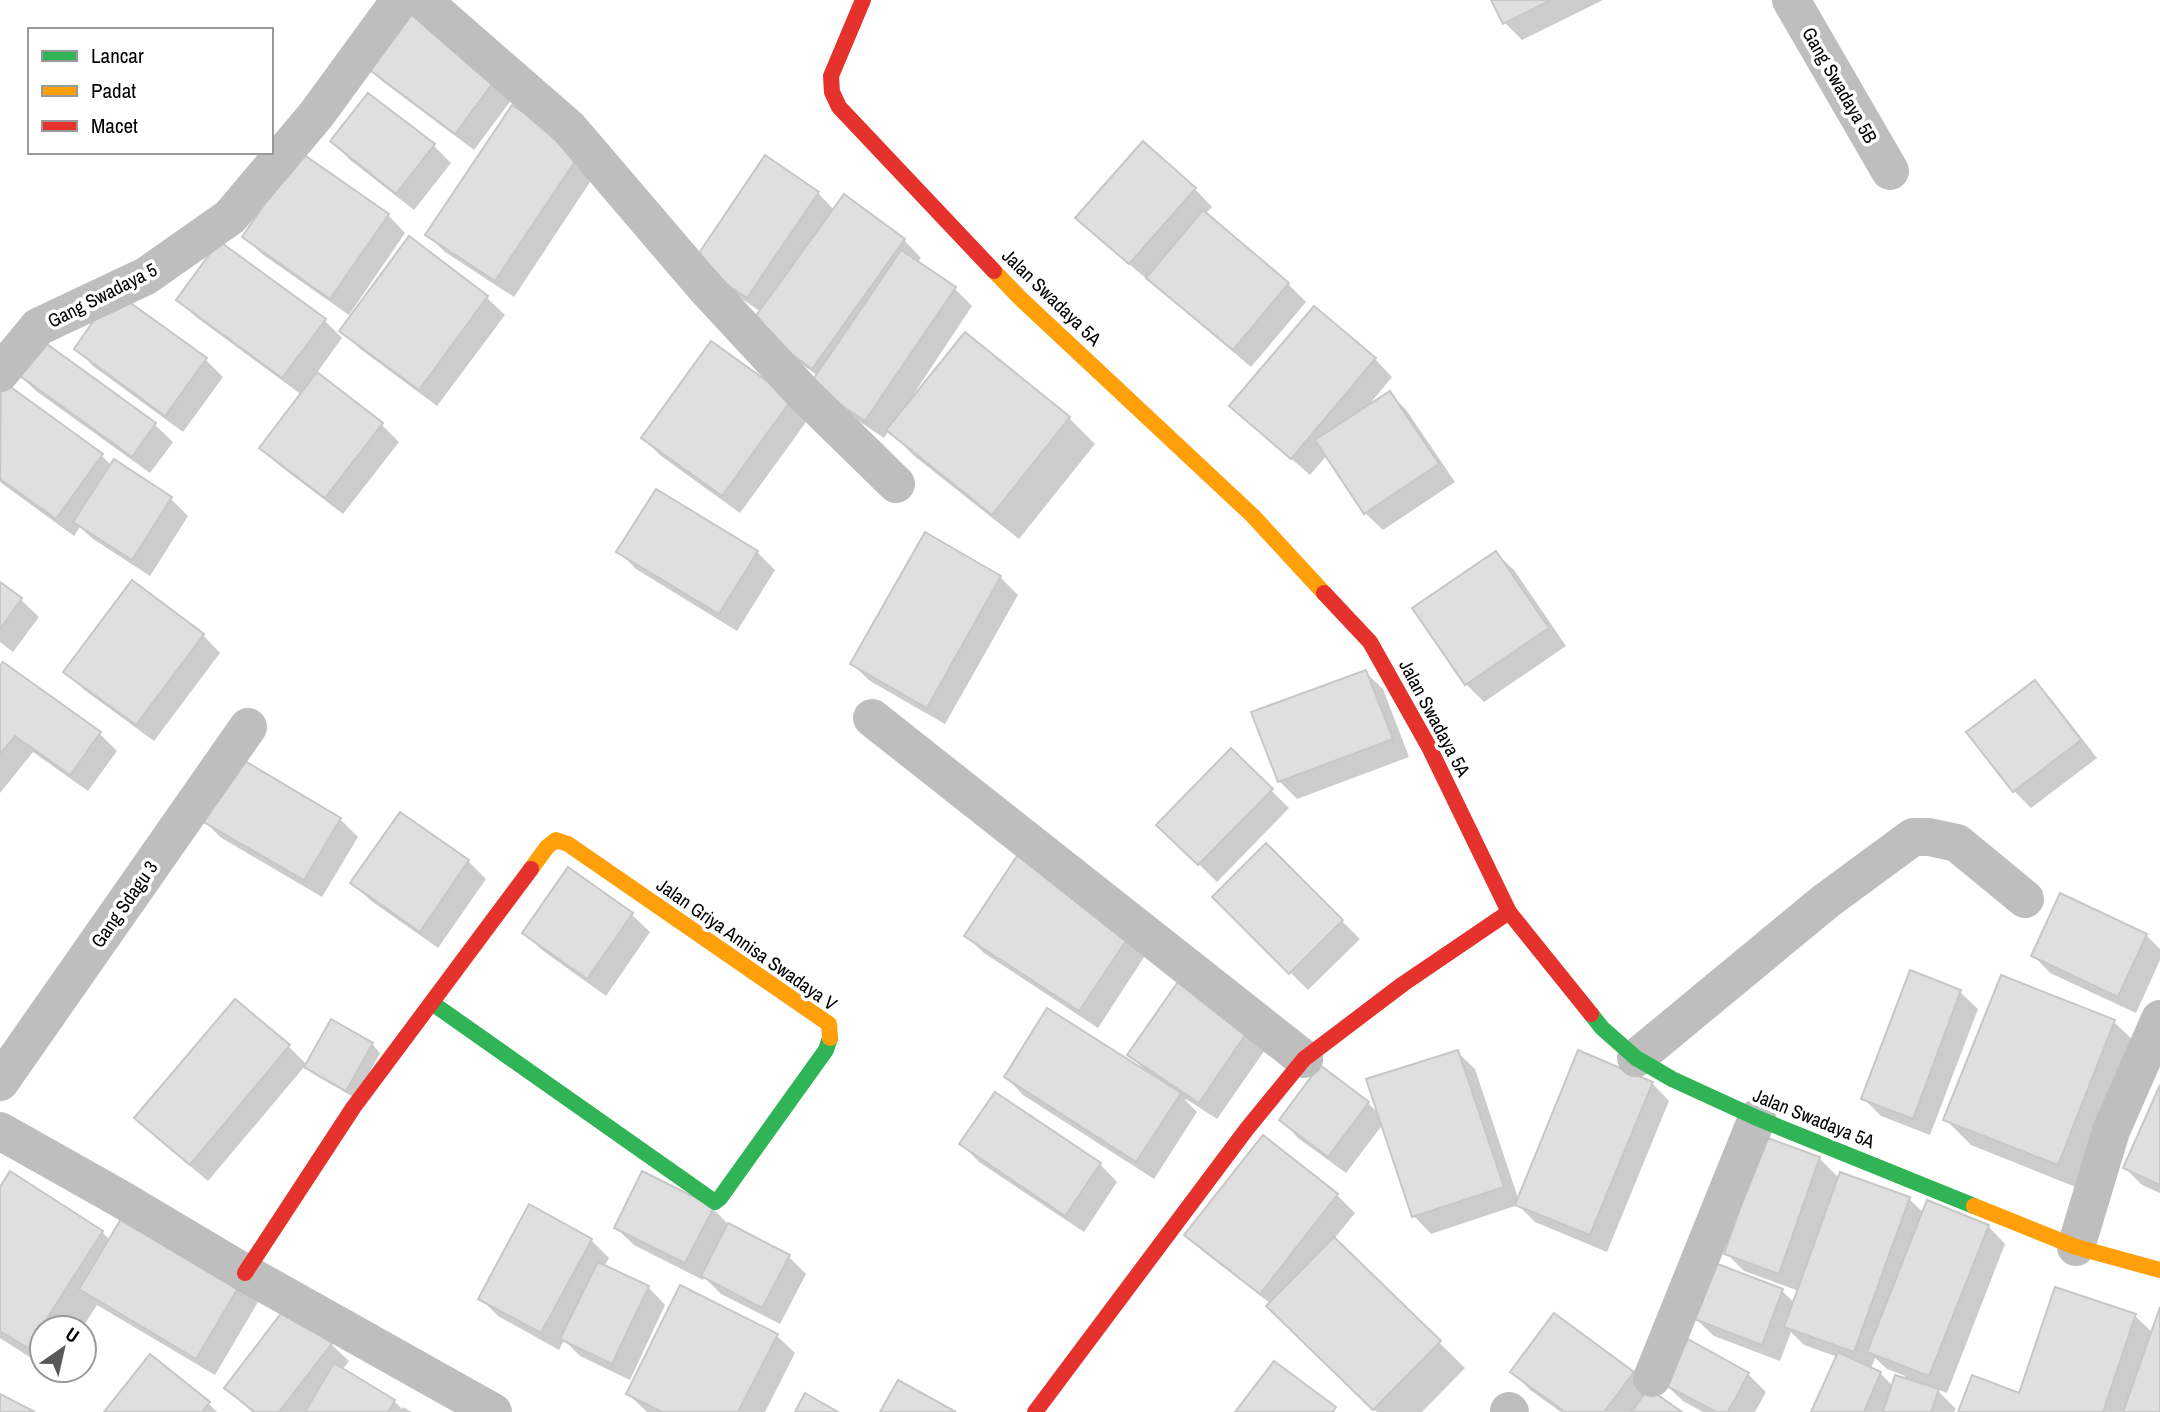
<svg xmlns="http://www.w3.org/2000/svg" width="2160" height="1412" font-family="'Archivo Narrow',sans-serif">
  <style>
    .shadow { fill: #0003; fill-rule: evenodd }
    .building { fill: #dfdfdf; stroke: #c7c7c7; stroke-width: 2 }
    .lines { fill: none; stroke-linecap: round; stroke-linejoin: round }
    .street { stroke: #bebebe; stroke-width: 38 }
    .fast { stroke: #30b455; stroke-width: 16 }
    .slow { stroke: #ff9f0a; stroke-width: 16 }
    .jam { stroke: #e5322d; stroke-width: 16 }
    .labels { text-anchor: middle; stroke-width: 7; stroke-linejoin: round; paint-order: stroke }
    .street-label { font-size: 19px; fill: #000; stroke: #fff }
  </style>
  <rect width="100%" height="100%" fill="#fff"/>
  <g class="shadow">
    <path d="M 1493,0 L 1603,0 L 1522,40 L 1505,23 Z"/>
    <path d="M 364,64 L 500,74 L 518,91 L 474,150 L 382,81 Z"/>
    <path d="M 332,141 L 434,146 L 451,163 L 414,210 L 349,159 Z"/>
    <path d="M 581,153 L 598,170 L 514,297 L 445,252 L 427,235 Z"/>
    <path d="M 1195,189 L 1212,207 L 1205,214 L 1288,284 L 1306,302 L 1251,367 L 1166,295 L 1149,278 L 1148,280 L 1095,235 Z"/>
    <path d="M 818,193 L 834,210 L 904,240 L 921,258 L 917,263 L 955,289 L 972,306 L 913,395 L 915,396 L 965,335 L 1069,418 L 1095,444 L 1019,539 L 913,455 L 889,430 L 884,438 L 830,402 L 818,376 L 770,341 L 761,312 L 713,279 Z"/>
    <path d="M 388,215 L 405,233 L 349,315 L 262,254 L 244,237 Z"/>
    <path d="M 410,239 L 487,298 L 505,315 L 437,406 L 359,348 L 342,330 Z"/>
    <path d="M 178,299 L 325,321 L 342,338 L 316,374 L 382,425 L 399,442 L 343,514 L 279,465 L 261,448 L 302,395 L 196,317 Z"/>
    <path d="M 40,342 L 155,425 L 173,442 L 150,473 L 36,391 L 18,373 Z"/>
    <path d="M 76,348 L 206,360 L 223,377 L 183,432 L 93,366 Z"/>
    <path d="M 1375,359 L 1392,377 L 1368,406 L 1390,393 L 1407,411 L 1455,482 L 1383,530 L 1365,513 L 1327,455 L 1310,475 L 1231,406 Z"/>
    <path d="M 0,385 L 102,456 L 112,466 L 114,462 L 171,499 L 188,516 L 150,576 L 93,539 L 80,527 L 74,536 L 0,482 Z"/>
    <path d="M 791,400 L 809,418 L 740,513 L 661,456 L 643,438 Z"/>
    <path d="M 619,552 L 757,552 L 775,570 L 737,631 L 636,569 Z"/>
    <path d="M 1496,553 L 1514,570 L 1566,646 L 1484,702 L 1466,684 Z"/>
    <path d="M 1000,577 L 1018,595 L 945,724 L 870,681 L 852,664 Z"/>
    <path d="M 0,584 L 21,600 L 39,617 L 13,652 L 0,642 Z"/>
    <path d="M 203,635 L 220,653 L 154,741 L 83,689 L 66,671 Z"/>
    <path d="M 0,670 L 100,734 L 117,751 L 88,791 L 33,752 L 0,793 Z"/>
    <path d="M 1365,672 L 1383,689 L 1409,757 L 1297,799 L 1279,781 Z"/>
    <path d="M 2034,682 L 2052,700 L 2097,758 L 2031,808 L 2014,791 Z"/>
    <path d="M 1231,751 L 1289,808 L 1217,882 L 1159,825 Z"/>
    <path d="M 203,819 L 340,819 L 358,837 L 322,897 L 220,837 Z"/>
    <path d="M 1266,845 L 1360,939 L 1308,990 L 1215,897 Z"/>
    <path d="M 1019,855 L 1150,948 L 1098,1028 L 984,953 L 966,936 Z"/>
    <path d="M 468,861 L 486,879 L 438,948 L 370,900 L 352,882 Z"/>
    <path d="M 569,870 L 632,915 L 650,932 L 606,996 L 542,950 L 524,933 Z"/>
    <path d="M 2146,935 L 2160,949 L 2160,960 L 2136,1013 L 2050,973 L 2033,955 Z"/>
    <path d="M 1911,972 L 1960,992 L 1978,1009 L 1930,1135 L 1881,1116 L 1863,1098 Z"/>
    <path d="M 1180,981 L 1267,1047 L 1217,1119 L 1186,1099 L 1185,1100 L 1197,1112 L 1154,1179 L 1023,1095 L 1006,1077 L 1147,1072 L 1129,1055 Z"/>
    <path d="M 235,1001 L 289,1047 L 307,1065 L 372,1044 L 380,1053 L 355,1098 L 315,1075 L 305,1066 L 208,1181 L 154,1136 L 137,1118 Z"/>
    <path d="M 2114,1022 L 2140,1047 L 2083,1190 L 1971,1145 L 1945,1119 Z"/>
    <path d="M 1457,1052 L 1475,1069 L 1519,1201 L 1652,1083 L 1669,1101 L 1607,1252 L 1535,1222 L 1518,1205 L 1431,1234 L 1414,1216 L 1383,1124 L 1346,1173 L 1298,1138 L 1281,1120 L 1368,1103 L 1381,1116 Z"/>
    <path d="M 2160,1089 L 2160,1193 L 2142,1185 L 2125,1168 Z"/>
    <path d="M 962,1144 L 1100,1164 L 1117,1182 L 1084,1232 L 979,1162 Z"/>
    <path d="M 1819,1158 L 1839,1178 L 1909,1199 L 1924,1213 L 1988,1226 L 2005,1244 L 1947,1393 L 1935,1388 L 1956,1409 L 1954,1412 L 1813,1412 L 1838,1357 L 1804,1345 L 1791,1332 L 1780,1361 L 1714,1336 L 1696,1319 L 1782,1291 L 1795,1303 L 1799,1291 L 1744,1271 L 1726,1253 ZM 1875,1358 L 1887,1369 L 1905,1376 L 1904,1379 L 1893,1386 L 1880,1373 L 1871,1369 Z"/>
    <path d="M 0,1190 L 102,1232 L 110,1240 L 261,1297 L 215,1375 L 97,1305 L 82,1328 L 42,1328 L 42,1365 L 0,1338 Z"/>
    <path d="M 1337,1195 L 1355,1213 L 1334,1239 L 1465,1368 L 1422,1412 L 1377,1412 L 1293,1332 L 1271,1304 L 1204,1252 L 1187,1235 Z"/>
    <path d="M 713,1209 L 731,1227 L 789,1257 L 806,1274 L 780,1324 L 721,1294 L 704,1277 L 703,1280 L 634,1245 L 616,1228 Z"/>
    <path d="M 591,1240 L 609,1258 L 605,1265 L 648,1287 L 665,1305 L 630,1380 L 580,1356 L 564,1340 L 559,1350 L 498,1316 L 480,1298 Z"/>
    <path d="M 2160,1313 L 2160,1412 L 1960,1412 L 2020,1396 L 2135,1316 L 2153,1333 Z"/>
    <path d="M 777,1336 L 795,1353 L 765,1412 L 647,1412 L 628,1394 Z"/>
    <path d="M 331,1344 L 349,1361 L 342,1370 L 394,1401 L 402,1409 L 403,1407 L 412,1412 L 252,1412 L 226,1388 Z"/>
    <path d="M 1513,1372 L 1632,1373 L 1650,1391 L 1679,1412 L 1561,1412 L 1530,1390 Z"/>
    <path d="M 1748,1374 L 1766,1392 L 1755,1412 L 1703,1412 L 1683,1401 L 1665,1384 Z"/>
    <path d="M 208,1403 L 217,1412 L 106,1412 Z"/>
  </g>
  <g class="building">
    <path d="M 1491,0 L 1551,0 L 1503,24 Z"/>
    <path d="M 408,2 L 501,72 L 455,134 L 362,64 Z"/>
    <path d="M 368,93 L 435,144 L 396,194 L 330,141 Z"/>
    <path d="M 512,105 L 582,151 L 495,281 L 425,235 Z"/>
    <path d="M 1143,141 L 1196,188 L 1129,264 L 1075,218 Z"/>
    <path d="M 300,152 L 389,214 L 330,299 L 242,237 Z"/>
    <path d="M 765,155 L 819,192 L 747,298 L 693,262 Z"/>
    <path d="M 844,194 L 905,239 L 812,369 L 750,324 Z"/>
    <path d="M 1203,210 L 1289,283 L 1233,350 L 1146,278 Z"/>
    <path d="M 409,236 L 488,296 L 419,390 L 339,331 Z"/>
    <path d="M 219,241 L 326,319 L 282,378 L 176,300 Z"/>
    <path d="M 901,250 L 956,287 L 865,421 L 810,384 Z"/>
    <path d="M 114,291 L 207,358 L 165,416 L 74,349 Z"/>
    <path d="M 1314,306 L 1376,358 L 1291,459 L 1229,406 Z"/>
    <path d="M 965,332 L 1070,417 L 992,515 L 886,430 Z"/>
    <path d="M 40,339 L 156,423 L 132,457 L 16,373 Z"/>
    <path d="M 711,341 L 792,399 L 722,496 L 641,438 Z"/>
    <path d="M 317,372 L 383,423 L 325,498 L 259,448 Z"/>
    <path d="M 1,380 L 103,454 L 56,519 L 0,479 Z"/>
    <path d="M 1390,391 L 1439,464 L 1364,514 L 1315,440 Z"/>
    <path d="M 114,459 L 172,497 L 132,560 L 73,522 Z"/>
    <path d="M 656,489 L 758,551 L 719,614 L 616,552 Z"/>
    <path d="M 925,532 L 1001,576 L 927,708 L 850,664 Z"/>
    <path d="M 1496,551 L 1549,628 L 1465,685 L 1412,608 Z"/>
    <path d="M 132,580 L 204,634 L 136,725 L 63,672 Z"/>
    <path d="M 0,582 L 22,598 L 0,629 Z"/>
    <path d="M 3,662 L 101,732 L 70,775 L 15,736 L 0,754 L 0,666 Z"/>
    <path d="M 1366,670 L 1393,739 L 1278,782 L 1251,712 Z"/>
    <path d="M 2035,680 L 2081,740 L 2013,792 L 1966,732 Z"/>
    <path d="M 1231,748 L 1273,789 L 1198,865 L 1156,825 Z"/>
    <path d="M 238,757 L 341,818 L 304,880 L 200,820 Z"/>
    <path d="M 400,812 L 469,860 L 420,932 L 350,883 Z"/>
    <path d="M 1266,843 L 1343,920 L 1289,974 L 1212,897 Z"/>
    <path d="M 1019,853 L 1134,929 L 1079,1011 L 964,936 Z"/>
    <path d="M 568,867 L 633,913 L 587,979 L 522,933 Z"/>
    <path d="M 2060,893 L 2147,934 L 2118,997 L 2031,956 Z"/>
    <path d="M 1910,970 L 1961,990 L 1913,1119 L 1861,1099 Z"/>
    <path d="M 2001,975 L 2115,1020 L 2058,1165 L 1943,1120 Z"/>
    <path d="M 1180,979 L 1250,1028 L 1199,1103 L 1127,1055 Z"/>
    <path d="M 235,999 L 290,1045 L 190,1165 L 134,1118 Z"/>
    <path d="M 1047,1008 L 1181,1093 L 1136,1162 L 1004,1077 Z"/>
    <path d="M 331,1019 L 373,1043 L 346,1091 L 304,1067 Z"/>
    <path d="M 1458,1050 L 1504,1187 L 1412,1217 L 1366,1079 Z"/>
    <path d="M 1578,1050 L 1653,1082 L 1590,1235 L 1515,1205 Z"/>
    <path d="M 1320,1065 L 1369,1102 L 1328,1157 L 1279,1120 Z"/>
    <path d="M 2160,1085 L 2160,1185 L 2123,1168 Z"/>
    <path d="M 995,1092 L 1101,1163 L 1065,1216 L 959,1144 Z"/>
    <path d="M 1263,1135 L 1338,1194 L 1260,1294 L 1184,1235 Z"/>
    <path d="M 1765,1137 L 1820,1157 L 1779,1274 L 1724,1254 Z"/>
    <path d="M 10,1171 L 103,1231 L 28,1348 L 0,1331 L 0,1187 Z"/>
    <path d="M 642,1171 L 714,1207 L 685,1263 L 614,1228 Z"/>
    <path d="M 1840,1172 L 1910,1197 L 1854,1352 L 1784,1327 Z"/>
    <path d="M 1927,1200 L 1989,1225 L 1929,1376 L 1867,1352 Z"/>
    <path d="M 529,1204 L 592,1239 L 541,1333 L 478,1299 Z"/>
    <path d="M 127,1209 L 244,1278 L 196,1359 L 79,1289 Z"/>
    <path d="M 728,1223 L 790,1255 L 762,1308 L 701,1276 Z"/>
    <path d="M 1334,1237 L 1441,1341 L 1373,1410 L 1266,1306 Z"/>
    <path d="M 598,1262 L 649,1286 L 612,1364 L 560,1339 Z"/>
    <path d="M 1715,1263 L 1783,1289 L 1762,1345 L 1694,1319 Z"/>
    <path d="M 680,1285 L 778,1334 L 738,1412 L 662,1412 L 626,1394 Z"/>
    <path d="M 2055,1287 L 2136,1314 L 2103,1412 L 1958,1412 L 1972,1375 L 2019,1393 Z"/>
    <path d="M 286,1307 L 333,1342 L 279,1412 L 255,1412 L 224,1388 Z"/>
    <path d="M 2160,1307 L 2160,1412 L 2123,1412 Z"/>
    <path d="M 1554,1313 L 1634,1372 L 1604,1412 L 1565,1412 L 1510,1372 Z"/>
    <path d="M 1688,1339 L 1749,1373 L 1728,1412 L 1716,1412 L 1663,1384 Z"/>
    <path d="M 1838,1352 L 1881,1372 L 1864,1412 L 1811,1412 Z"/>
    <path d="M 150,1354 L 210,1402 L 202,1412 L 104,1412 Z"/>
    <path d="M 1274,1361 L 1336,1407 L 1333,1412 L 1235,1412 Z"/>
    <path d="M 334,1363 L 395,1400 L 388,1412 L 305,1412 Z"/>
    <path d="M 1895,1375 L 1939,1389 L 1931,1412 L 1883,1412 Z"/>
    <path d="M 898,1380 L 956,1412 L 880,1412 Z"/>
    <path d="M 1648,1388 L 1682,1412 L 1632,1412 Z"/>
    <path d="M 805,1393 L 838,1412 L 795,1412 Z"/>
    <path d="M 0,1394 L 35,1412 L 0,1412 Z"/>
  </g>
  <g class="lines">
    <g class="street">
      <path d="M 422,0 L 569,128 L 704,286 L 803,393 L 896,484"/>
      <path d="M 1791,0 L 1890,171"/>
      <path d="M 0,373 L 38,327 L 146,276 L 230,217 L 316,115 L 400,0"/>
      <path d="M 872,718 L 1304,1059"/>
      <path d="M 1636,1058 L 1826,901 L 1913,837 L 1929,837 L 1957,843 L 2025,899"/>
      <path d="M 0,1082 L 248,727"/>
      <path d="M 0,1131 L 119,1198 L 245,1273 L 493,1412"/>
      <path d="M 2076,1247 L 2111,1131 L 2160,1019"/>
      <path d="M 1652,1378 L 1757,1118"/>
      <path d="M 1509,1411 L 1510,1412"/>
    </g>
    <g class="fast">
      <path d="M 432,1003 L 715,1202 L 720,1198 L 826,1050 L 830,1038"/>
      <path d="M 1591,1014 L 1602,1028 L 1636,1058 L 1672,1079 L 1757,1118 L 1974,1206"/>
    </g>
    <g class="slow">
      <path d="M 994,271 L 1019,297 L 1253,516 L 1324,593"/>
      <path d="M 531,869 L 547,847 L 556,840 L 568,844 L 829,1024 L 830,1038"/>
      <path d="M 1974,1206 L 2076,1247 L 2160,1270"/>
    </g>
    <g class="jam">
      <path d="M 863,0 L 831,76 L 832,92 L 839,107 L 994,271"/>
      <path d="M 1324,593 L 1370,642 L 1429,747 L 1509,912 L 1591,1014"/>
      <path d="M 245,1273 L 353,1108 L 531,869"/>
      <path d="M 1035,1412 L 1246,1130 L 1304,1059 L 1403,984 L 1509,912"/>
    </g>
  </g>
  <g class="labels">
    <g class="street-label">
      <text transform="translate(1840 85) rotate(60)" y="7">Gang Swadaya 5B</text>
      <text transform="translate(102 295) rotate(-27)" y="7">Gang Swadaya 5</text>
      <text transform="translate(1052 297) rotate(44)" y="7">Jalan Swadaya 5A</text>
      <text transform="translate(1435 718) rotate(62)" y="7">Jalan Swadaya 5A</text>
      <text transform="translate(124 904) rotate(-55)" y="7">Gang Sdagu 3</text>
      <text transform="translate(747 944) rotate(35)" y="7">Jalan Griya Annisa Swadaya V</text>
      <text transform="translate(1814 1118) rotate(22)" y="7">Jalan Swadaya 5A</text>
    </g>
  </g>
  <rect x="28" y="28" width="245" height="126" fill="#ffffff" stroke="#999999" stroke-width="2"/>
  <rect x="42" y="51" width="35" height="10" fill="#30b455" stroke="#999999" stroke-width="2"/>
  <text x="91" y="63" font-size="21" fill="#000000">Lancar</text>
  <rect x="42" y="86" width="35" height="10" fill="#ff9f0a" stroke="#999999" stroke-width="2"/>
  <text x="91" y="98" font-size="21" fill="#000000">Padat</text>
  <rect x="42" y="121" width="35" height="10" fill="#e5322d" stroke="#999999" stroke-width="2"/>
  <text x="91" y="133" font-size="21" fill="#000000">Macet</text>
  <g transform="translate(63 1349) rotate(34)"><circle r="33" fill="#ffffff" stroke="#999999" stroke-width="2"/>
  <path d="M0-5L12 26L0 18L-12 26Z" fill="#595959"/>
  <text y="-10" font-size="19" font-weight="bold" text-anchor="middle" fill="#000000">U</text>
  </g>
</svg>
